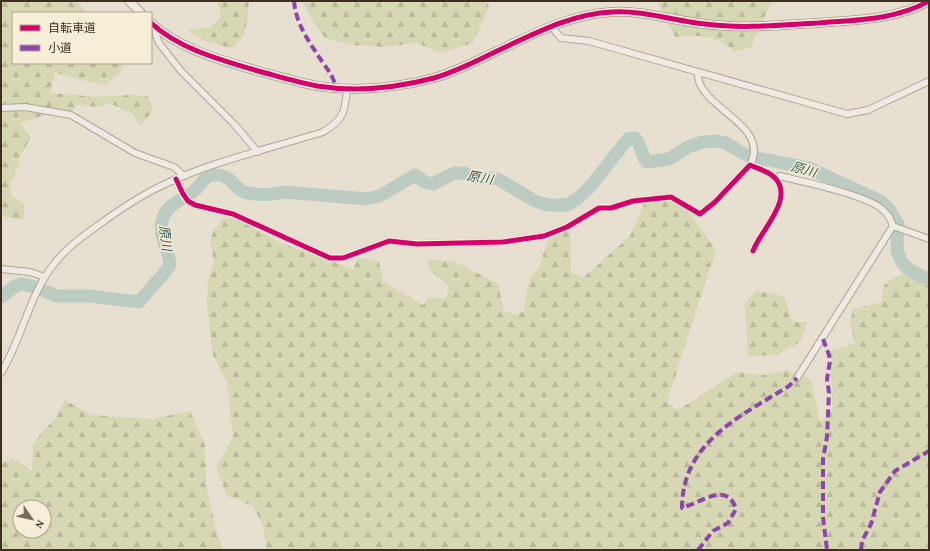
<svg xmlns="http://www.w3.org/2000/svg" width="930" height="551" font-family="'Crimson Pro','Noto Sans JP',serif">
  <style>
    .forest { fill: url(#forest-firs); fill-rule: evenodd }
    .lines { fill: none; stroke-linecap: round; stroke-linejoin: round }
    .river { stroke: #bcccc2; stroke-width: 13 }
    .minor-casing { stroke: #ada599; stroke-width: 8 }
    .tertiary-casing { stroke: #ada599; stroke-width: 10 }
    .minor { stroke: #efebe3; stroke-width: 6 }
    .tertiary { stroke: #efebe3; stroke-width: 8 }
    .quiet { stroke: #8e44ad; stroke-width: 4; stroke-dasharray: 8 4; stroke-linecap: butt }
    .cycleway-casing { stroke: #f7eed8; stroke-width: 8 }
    .cycleway { stroke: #d6006c; stroke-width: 5 }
    .labels { text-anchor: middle; stroke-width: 3; stroke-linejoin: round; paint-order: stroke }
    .water-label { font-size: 13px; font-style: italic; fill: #2f5d5a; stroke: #f7eed8 }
  </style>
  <defs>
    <pattern id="forest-firs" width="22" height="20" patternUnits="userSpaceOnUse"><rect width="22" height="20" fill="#d6d7b3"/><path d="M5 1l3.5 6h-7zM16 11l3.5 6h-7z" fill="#b9b99a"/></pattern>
  </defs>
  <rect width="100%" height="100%" fill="#e7e0d1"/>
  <g class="forest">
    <path d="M 1,1 L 76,1 L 88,13 L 13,13 L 13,63 L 124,63 L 120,74 L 105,85 L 72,78 L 55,72 L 50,93 L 99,97 L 129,95 L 148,96 L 153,110 L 141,126 L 131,113 L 109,103 L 99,107 L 78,105 L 72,111 L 49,114 L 20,123 L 31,138 L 20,156 L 19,165 L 10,183 L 12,196 L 24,203 L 24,219 L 7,218 L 1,215 Z"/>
    <path d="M 217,1 L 249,1 C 247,21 249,37 231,48 L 205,41 L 188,30 L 211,27 L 221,17 Z"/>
    <path d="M 303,1 L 487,1 L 489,7 L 473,43 L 440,53 L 417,43 L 384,47 L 351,45 L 325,38 C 318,27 305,13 303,1 Z"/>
    <path d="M 657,1 L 772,1 L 750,48 L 735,51 C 713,35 701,34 675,37 Z"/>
    <path d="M 670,201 L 688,211 L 716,250 L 667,402 L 678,410 L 737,372 L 763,375 L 787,370 L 811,379 L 820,422 L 832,410 L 831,351 L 855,343 L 850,323 L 853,309 L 881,302 L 884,285 C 897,274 912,270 929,272 L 929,550 L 266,550 L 263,525 L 253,506 L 227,496 L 216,467 L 233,437 L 227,382 L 213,355 L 207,305 L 208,280 L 214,263 L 210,240 L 214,230 L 223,219 L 234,218 L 281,243 L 353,269 L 359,257 L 379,262 L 383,281 L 423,305 L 428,298 L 446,298 L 449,286 L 430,270 L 427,260 L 454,261 L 498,284 L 504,311 L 516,315 L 524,311 L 529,280 L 539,268 L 550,233 L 570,230 L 571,272 L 583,278 L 630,236 L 644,204 Z"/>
    <path d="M 756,291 L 774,293 L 784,297 L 793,322 L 808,322 L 800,342 L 778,355 L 748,356 L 745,303 Z"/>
    <path d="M 65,400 L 91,415 L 152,419 L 190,411 L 205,445 L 206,485 L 217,534 L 223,550 L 1,550 L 1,464 L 13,458 L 32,471 L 33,446 L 41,433 L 56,418 ZM 20,507 L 44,507 L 44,531 L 20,531 Z"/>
  </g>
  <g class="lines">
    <path class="river" d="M 1,297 L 14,287 L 21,284 L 32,286 L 57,296 L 90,296 L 139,302 L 170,266 C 170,251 158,237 162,221 C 167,202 183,201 195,190 C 200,186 203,178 210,176 C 214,175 221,175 225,177 C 232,179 235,187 242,191 C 253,196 273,195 284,192 L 367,199 L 380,196 L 415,175 L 424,182 L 433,184 L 454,173 L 464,173 L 474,177 L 498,179 L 535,201 L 548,205 L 567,205 L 577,199 L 589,188 L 628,139 L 635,138 C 642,146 641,155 647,162 L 669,159 L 688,147 L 703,142 L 717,141 L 726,143 L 744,154 L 757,158 L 809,168 L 882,202 L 889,209 L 898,224 L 897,250 L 901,261 L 907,268 L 921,276 L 929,278"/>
    <g class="minor-casing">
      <g id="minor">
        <path d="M 551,26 L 561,38 L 589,41 L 847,114 L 868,110 L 929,81"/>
        <path d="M 156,28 L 156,35 L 159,43 L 181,71 L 234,124 L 258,152"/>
        <path d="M 698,72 C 695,108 772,123 750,165"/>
        <path d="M 1,108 L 25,107 L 71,115 L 135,153 L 174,167 L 184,176"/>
        <path d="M 775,178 L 780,176 C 804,182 867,195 883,210 C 888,214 891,220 893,226 L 929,239"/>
        <path d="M 176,179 L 183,194 L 188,201 L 195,205 L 233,214 L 330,258 L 343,258 L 389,241 L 417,244 L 503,242 L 544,236 L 567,227 L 599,208 L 611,208 L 633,201 L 671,197 L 700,214 L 715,202 L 750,165 C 758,169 769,171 775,178 C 795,199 760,231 753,251"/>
        <path d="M 1,269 L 30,272 L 45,277"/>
        <path d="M 1,373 C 22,339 29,295 54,264 C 66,248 83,236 100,224 C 116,212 133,201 151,191 C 204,163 265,150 323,132 C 343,120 345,113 347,89"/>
        <path d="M 797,378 L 893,226"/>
      </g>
    </g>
    <g class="tertiary-casing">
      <g id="tertiary">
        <path d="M 129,1 L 141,13"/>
        <path d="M 151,23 C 179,49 221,60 258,71 C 277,76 297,82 317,86 C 355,92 396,88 434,78 C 455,72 477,61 497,51 C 534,34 570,14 612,12 C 643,10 674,21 705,24 C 743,29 780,25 818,23 C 855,20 896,20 929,1"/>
      </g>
    </g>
    <use href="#minor" class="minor"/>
    <use href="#tertiary" class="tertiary"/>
    <g class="quiet">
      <path d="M 294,1 C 296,25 310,43 323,63 C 329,71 334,78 336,88"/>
      <path d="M 823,339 L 829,355 L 830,361 L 827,379 L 829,393 L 827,437 L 823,459 L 823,517 L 827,550"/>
      <path d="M 698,550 L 713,531 L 728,523 L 736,509 C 727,481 702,502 682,508 C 682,442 741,416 789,386 L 797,378"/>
      <path d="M 861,550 L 862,541 L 871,524 L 880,492 L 895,471 L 929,451"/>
    </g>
    <g class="cycleway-casing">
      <g id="cycleway">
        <path d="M 151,23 C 179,49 221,60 258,71 C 277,76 297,82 317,86 C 355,92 396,88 434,78 C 455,72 477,61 497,51 C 534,34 570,14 612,12 C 643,10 674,21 705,24 C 743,29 780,25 818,23 C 855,20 896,20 929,1"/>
        <path d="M 176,179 L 183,194 L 188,201 L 195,205 L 233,214 L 330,258 L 343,258 L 389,241 L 417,244 L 503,242 L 544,236 L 567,227 L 599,208 L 611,208 L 633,201 L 671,197 L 700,214 L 715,202 L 750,165 C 758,169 769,171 775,178 C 795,199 760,231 753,251"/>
      </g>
    </g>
    <use href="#cycleway" class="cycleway"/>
  </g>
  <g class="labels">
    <g class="water-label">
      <text transform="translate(804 169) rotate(16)" y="5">原川</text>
      <text transform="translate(480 177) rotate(10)" y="5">原川</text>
      <text transform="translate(166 238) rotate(83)" y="5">原川</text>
    </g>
  </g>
  <rect width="930" height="551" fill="none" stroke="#3d2e20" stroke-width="4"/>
  <rect x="12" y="12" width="140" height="52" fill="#f7eed8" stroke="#ada18e"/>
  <rect x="20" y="25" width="20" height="6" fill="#d6006c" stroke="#ada18e"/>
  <text x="48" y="32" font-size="12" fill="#3d2e20">自転車道</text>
  <rect x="20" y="45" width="20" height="6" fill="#8e44ad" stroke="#ada18e"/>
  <text x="48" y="52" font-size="12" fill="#3d2e20">小道</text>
  <g transform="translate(32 519) rotate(124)"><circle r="19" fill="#f7eed8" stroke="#ada18e"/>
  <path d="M0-3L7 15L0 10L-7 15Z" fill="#786c5e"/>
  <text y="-6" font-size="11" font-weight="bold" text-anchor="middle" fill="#3d2e20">N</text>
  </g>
</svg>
